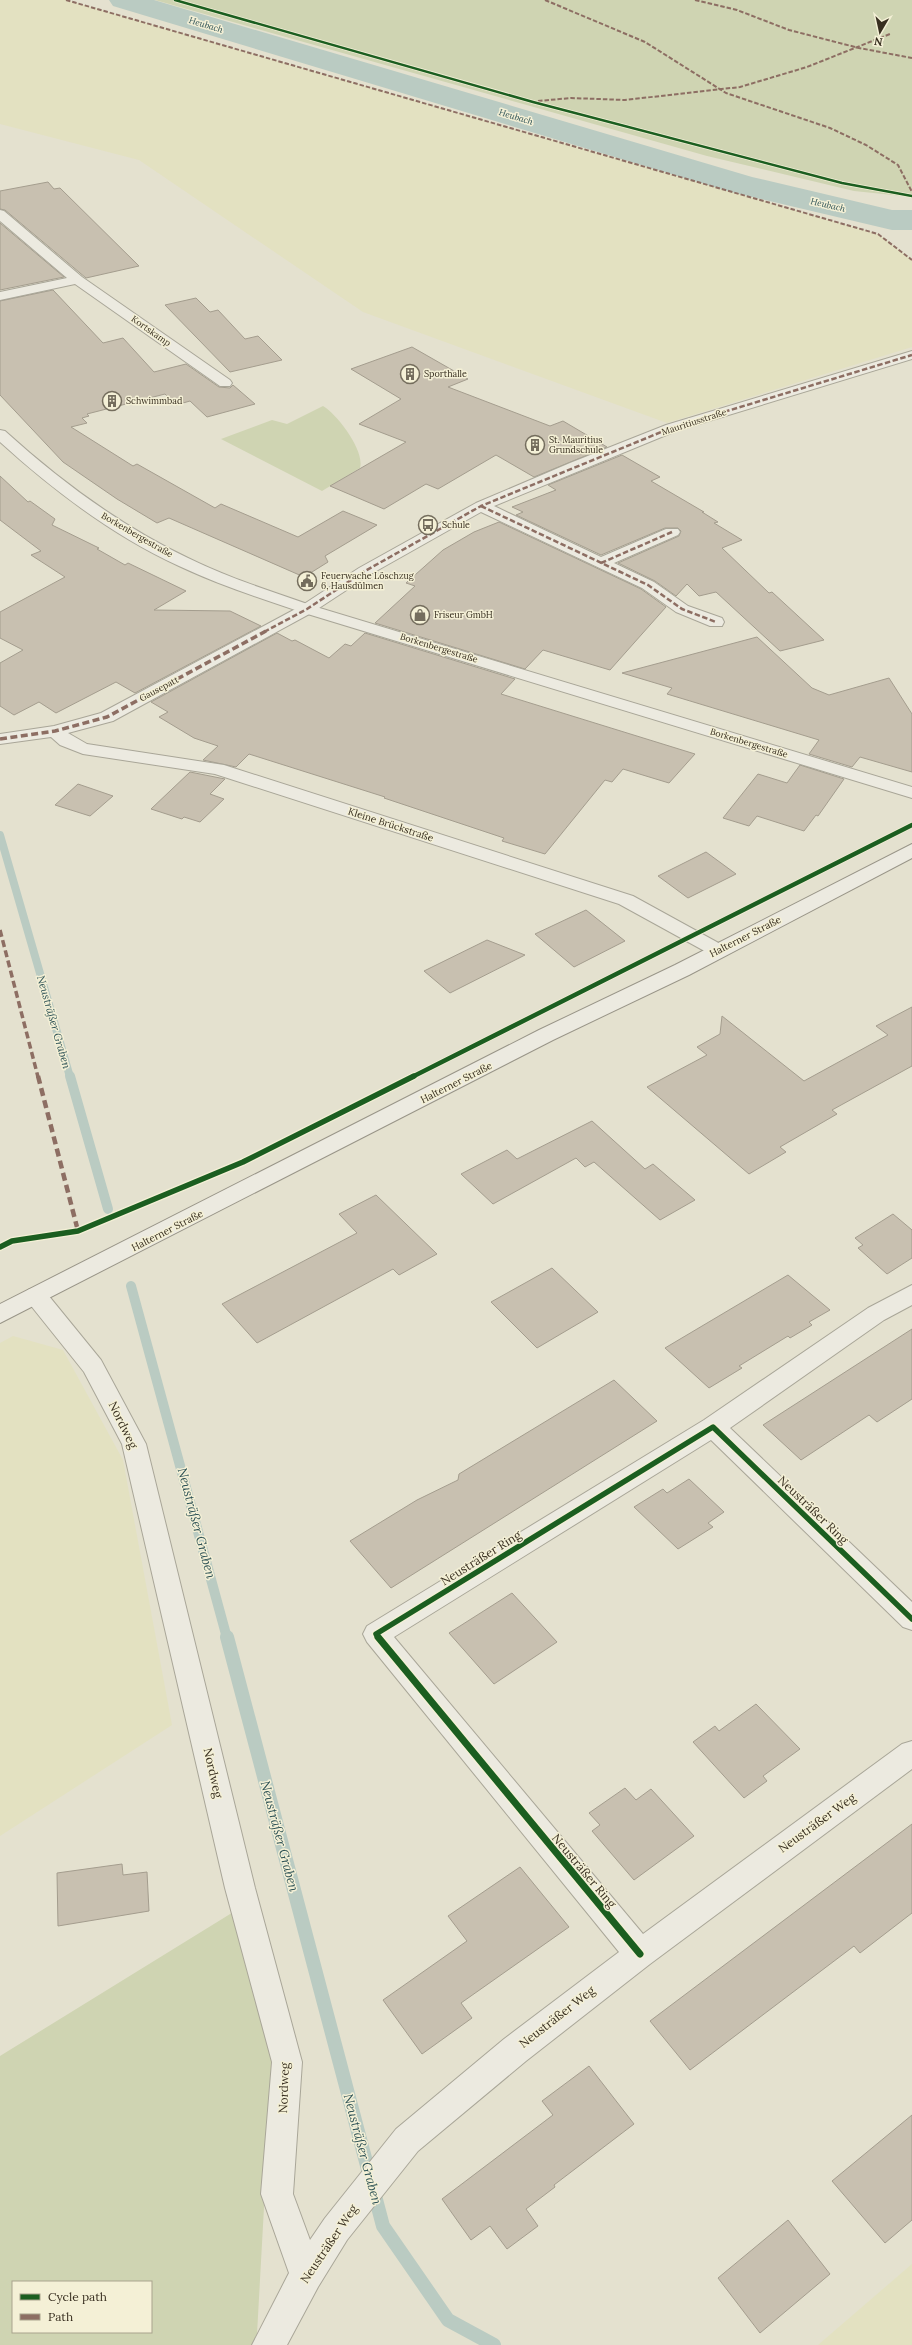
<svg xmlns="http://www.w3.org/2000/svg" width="912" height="2345" font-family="Lora,serif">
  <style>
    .farmland { fill: #e3e1c1 }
    .green { fill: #cfd4b2; fill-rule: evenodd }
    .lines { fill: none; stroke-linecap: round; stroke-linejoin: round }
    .stream-far2 { stroke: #bacbc2; stroke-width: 8 }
    .stream-far1 { stroke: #bacbc2; stroke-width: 10 }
    .stream { stroke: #bacbc2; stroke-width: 14 }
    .river { fill: #bacbc2; fill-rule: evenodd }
    .building { fill: #c8c0b0; stroke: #a49d8e }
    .minor-casing { stroke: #a9a698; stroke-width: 2 }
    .tertiary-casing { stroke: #a9a698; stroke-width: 2 }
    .secondary-casing { stroke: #999588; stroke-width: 2 }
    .minor { fill: #eceae0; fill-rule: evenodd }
    .tertiary { fill: #eceae0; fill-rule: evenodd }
    .secondary { fill: #eceae0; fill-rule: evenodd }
    .quiet-far3 { stroke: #8d6e63; stroke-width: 2; stroke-dasharray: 4.5 2; stroke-linecap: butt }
    .quiet-far2 { stroke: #8d6e63; stroke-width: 2.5; stroke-dasharray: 5.5 2.5; stroke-linecap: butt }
    .quiet-far1 { stroke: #8d6e63; stroke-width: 3.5; stroke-dasharray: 7 3.5; stroke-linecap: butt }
    .quiet { stroke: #8d6e63; stroke-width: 4.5; stroke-dasharray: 8 4.5; stroke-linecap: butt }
    .cycleway-far3-casing { stroke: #f4f0d6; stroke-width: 4 }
    .cycleway-far2-casing { stroke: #f4f0d6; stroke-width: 6 }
    .cycleway-far1-casing { stroke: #f4f0d6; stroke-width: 8 }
    .cycleway-casing { stroke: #f4f0d6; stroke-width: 10 }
    .cycleway-far3 { stroke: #1b5e20; stroke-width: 2.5 }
    .cycleway-far2 { stroke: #1b5e20; stroke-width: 4.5 }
    .cycleway-far1 { stroke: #1b5e20; stroke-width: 5.5 }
    .cycleway { stroke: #1b5e20; stroke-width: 7 }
    .labels { text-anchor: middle; stroke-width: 3; stroke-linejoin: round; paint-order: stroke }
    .far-water-label { font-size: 9px; font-style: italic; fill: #305457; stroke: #f4f0d6 }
    .far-street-label { font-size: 9px; fill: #382f20; stroke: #f4f0d6 }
    .far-poi-label { font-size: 9px; fill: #382f20; stroke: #f4f0d6; text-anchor: start }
    .street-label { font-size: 10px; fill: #382f20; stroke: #f4f0d6 }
    .water-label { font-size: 11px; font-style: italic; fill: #305457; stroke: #f4f0d6 }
    .near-street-label { font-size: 12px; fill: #382f20; stroke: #f4f0d6 }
    .near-water-label { font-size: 13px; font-style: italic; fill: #305457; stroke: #f4f0d6 }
  </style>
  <rect width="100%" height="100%" fill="#e4e1cf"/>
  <g class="farmland">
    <path d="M 0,0 L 66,0 L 91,7 L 878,234 L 912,260 L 912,347 L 667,423 L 363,312 L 139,160 L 0,124 Z"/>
    <path d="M 13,1336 L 63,1350 L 123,1460 L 172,1725 L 0,1836 L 0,1343 Z"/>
    <path d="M 912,2264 L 912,2345 L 818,2345 Z"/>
  </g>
  <g class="green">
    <path d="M 155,0 L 912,0 L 912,197 L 854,191 L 707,156 Z"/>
    <path d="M 323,406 C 338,415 365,451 360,468 L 322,491 L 221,439 L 272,420 L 287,424 Z"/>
    <path d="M 235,1911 L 272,2063 L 257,2334 L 252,2345 L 0,2345 L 0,2056 ZM 13,2282 L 151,2282 L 151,2332 L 13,2332 Z"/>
  </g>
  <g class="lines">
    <path class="stream-far2" d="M 0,835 L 70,1077"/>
    <g class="stream-far1">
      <path d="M 70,1076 L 108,1209"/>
      <path d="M 131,1286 L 227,1638"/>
    </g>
    <path class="stream" d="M 227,1637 L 383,2226 L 448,2320 L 494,2345"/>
    <path class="river" d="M 109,0 L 154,0 L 752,177 L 892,210 L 912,210 L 912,230 L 892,230 L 731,192 L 113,6 Z"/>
  </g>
  <g class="building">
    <path d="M 48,182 L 54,189 L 60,188 L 139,266 L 86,278 L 5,210 L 0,209 L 0,191 Z"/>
    <path d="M 0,223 L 64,277 L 0,290 Z"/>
    <path d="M 53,290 L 103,343 L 123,338 L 154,372 L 186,364 L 219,387 L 230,388 L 233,385 L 255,404 L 207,417 L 190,401 L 176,405 L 165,394 L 87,414 L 89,416 L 82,418 L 87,423 L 71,427 L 133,466 L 137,464 L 215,508 L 221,504 L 298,537 L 343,511 L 377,525 L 325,556 L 328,562 L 304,577 L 169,518 L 157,523 L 117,499 L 63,462 L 0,395 L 0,301 Z"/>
    <path d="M 196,298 L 210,312 L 218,310 L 245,339 L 258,336 L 282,360 L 230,372 L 165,305 Z"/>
    <path d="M 412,347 L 468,379 L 448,387 L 550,426 L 563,421 L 607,447 L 534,477 L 496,455 L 438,489 L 426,484 L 384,509 L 330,486 L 406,442 L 359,424 L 401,399 L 351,369 Z"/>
    <path d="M 622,455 L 660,477 L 651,481 L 704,512 L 702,512 L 718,522 L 714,523 L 742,540 L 722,548 L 769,593 L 772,592 L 824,640 L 780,651 L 716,592 L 699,596 L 687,584 L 676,596 L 655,581 L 618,563 L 679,536 L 681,531 L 678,528 L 665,528 L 601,555 L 516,515 L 523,512 L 512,507 L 556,490 L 548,485 Z"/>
    <path d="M 0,476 L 28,502 L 30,501 L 55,519 L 52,525 L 99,548 L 97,549 L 125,565 L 128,563 L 186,591 L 154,610 L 230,611 L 261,626 L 135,693 L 116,682 L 56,713 L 39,702 L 14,715 L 0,706 L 0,663 L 23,650 L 0,638 L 0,612 L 65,577 L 31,555 L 41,551 L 0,520 Z"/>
    <path d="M 499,522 L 641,589 L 666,607 L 610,670 L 543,650 L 525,669 L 375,623 L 415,586 L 406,583 L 443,550 L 474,532 Z"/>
    <path d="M 277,633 L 292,641 L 295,640 L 329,658 L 345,644 L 351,646 L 365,633 L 515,679 L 501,694 L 695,754 L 669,783 L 623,769 L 612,782 L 605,780 L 545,854 L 502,841 L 504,838 L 384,798 L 385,797 L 249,754 L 236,767 L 203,760 L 218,746 L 194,738 L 159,717 L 168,712 L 151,702 Z"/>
    <path d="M 757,637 L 812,688 L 829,695 L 889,678 L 912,714 L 912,772 L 860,757 L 852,767 L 809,754 L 819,740 L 667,694 L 672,688 L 622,673 Z"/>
    <path d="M 800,765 L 844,779 L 818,816 L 816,815 L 804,831 L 757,816 L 749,826 L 723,818 L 758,774 L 787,783 Z"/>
    <path d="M 190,772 L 225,779 L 210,794 L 224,799 L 200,822 L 184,817 L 182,819 L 151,809 Z"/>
    <path d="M 78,784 L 113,796 L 90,816 L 55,805 Z"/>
    <path d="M 706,852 L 736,874 L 688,898 L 658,876 Z"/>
    <path d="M 586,910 L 625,941 L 574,967 L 535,934 Z"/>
    <path d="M 487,940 L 525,955 L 450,993 L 424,971 Z"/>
    <path d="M 912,1007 L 912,1066 L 832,1110 L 837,1114 L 780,1147 L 786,1152 L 749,1174 L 647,1087 L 707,1055 L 697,1047 L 720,1034 L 722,1016 L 804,1081 L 888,1035 L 876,1026 Z"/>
    <path d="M 592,1121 L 645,1169 L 653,1164 L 695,1200 L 660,1220 L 594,1162 L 585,1167 L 576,1158 L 493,1204 L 461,1174 L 507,1150 L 517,1159 Z"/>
    <path d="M 376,1195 L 437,1254 L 399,1275 L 393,1269 L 257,1343 L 222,1304 L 357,1233 L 339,1214 Z"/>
    <path d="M 893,1214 L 912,1230 L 912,1258 L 887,1274 L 858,1248 L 863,1245 L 855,1238 Z"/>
    <path d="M 552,1268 L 598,1312 L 537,1348 L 491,1302 Z"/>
    <path d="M 788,1275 L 830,1310 L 809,1322 L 812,1325 L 790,1338 L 788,1336 L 739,1366 L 742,1368 L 709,1388 L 665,1348 Z"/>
    <path d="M 912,1329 L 912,1399 L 877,1422 L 869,1415 L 801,1460 L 763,1425 Z"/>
    <path d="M 614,1380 L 657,1421 L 391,1588 L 350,1541 L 417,1500 L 458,1480 L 459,1474 Z"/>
    <path d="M 689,1479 L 724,1512 L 708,1523 L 713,1527 L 678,1549 L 634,1507 L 663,1489 L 667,1493 Z"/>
    <path d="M 512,1593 L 557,1642 L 494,1684 L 449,1633 Z"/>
    <path d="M 756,1704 L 800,1749 L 763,1776 L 767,1781 L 744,1798 L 693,1742 L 715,1726 L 719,1731 Z"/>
    <path d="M 625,1788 L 636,1800 L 651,1789 L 694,1836 L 634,1880 L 592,1831 L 600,1825 L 589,1813 Z"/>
    <path d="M 912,1824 L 912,1913 L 860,1953 L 854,1946 L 690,2070 L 650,2021 Z"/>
    <path d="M 122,1864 L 123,1875 L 147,1872 L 149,1911 L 58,1926 L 57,1873 Z"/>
    <path d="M 520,1867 L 569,1927 L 461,2003 L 472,2018 L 422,2054 L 383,2000 L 467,1941 L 448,1916 Z"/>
    <path d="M 589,2066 L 634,2124 L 554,2185 L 555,2187 L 526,2209 L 538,2226 L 507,2249 L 490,2226 L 471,2240 L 442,2199 L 553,2115 L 542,2101 Z"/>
    <path d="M 912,2115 L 912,2220 L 885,2243 L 832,2181 Z"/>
    <path d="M 788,2220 L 830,2274 L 760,2333 L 718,2278 Z"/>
  </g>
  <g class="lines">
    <g class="minor-casing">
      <g id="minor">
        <path d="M 0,210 L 4,211 L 82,277 L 230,380 L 232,383 L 230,386 L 220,386 L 75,284 L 0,300 L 0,292 L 67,278 L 0,221 Z"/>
        <path d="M 912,351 L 912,359 L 676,431 L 494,506 L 601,557 L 666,529 L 678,529 L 680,532 L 678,535 L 614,563 L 654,582 L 688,606 L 722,618 L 724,622 L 722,626 L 710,626 L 676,612 L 642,588 L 481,512 L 371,574 L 313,612 L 113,721 L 68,733 L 87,744 L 224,765 L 633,896 L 724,946 L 727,950 L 724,954 L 717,956 L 710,954 L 619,904 L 215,774 L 83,754 L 60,745 L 51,737 L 0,744 L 0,734 L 54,726 L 101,713 L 301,606 L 359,568 L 476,503 L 570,463 L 666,425 Z"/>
        <path d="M 912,1285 L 912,1305 L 884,1320 L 730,1428 L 912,1602 L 912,1630 L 903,1627 L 711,1440 L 394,1637 L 643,1934 L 902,1744 L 912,1741 L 912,1769 L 650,1964 L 526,2061 L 418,2151 L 347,2240 L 318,2287 L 287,2345 L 252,2345 L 289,2273 L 261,2194 L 272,2062 L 225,1888 L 122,1444 L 84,1372 L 28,1302 L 24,1296 L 28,1290 L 36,1287 L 44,1290 L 101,1360 L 146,1444 L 255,1888 L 302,2062 L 293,2194 L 310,2240 L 325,2218 L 396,2129 L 504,2039 L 619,1952 L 367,1642 L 363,1634 L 367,1626 L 704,1420 L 868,1308 Z"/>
      </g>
    </g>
    <g class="tertiary-casing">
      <path id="tertiary" d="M 0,430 L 5,431 C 60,481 121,526 188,558 C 228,578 271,591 313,606 L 912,787 L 912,798 L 301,612 C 260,598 219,585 179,566 C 113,536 53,490 0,442 Z"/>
    </g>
    <g class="secondary-casing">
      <path id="secondary" d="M 912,844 L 912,858 L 689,975 L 553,1040 L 0,1323 L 0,1304 L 539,1030 L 675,965 Z"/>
    </g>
    <use href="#minor" class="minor"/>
    <use href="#tertiary" class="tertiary"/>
    <use href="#secondary" class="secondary"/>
    <g class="quiet-far3">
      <path d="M 66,0 L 878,234 L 912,260"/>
      <path d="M 545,0 L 645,42 L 726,93 L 830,128 L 866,145 L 898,165 L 912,192"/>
      <path d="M 695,0 L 737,10 L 789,30 L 859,48 L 912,58"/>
      <path d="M 538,101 L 571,98 L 625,100 L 740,87 L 807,67 L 890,34"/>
    </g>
    <g class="quiet-far2">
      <path d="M 481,506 L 648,585 L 682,609 L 716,622"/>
      <path d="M 601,563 L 672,532"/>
      <path d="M 264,632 L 307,609 L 365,571 L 481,506 L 671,428 L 912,355"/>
    </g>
    <g class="quiet-far1">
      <path d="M 0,739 L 55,731 L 107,717 L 266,631"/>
      <path d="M 0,930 L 38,1077"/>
    </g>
    <path class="quiet" d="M 38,1076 L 78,1231"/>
    <g class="cycleway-far3-casing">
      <path id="cycleway-far3" d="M 175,0 L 533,102 L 842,183 L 912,196"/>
    </g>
    <g class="cycleway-far2-casing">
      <path id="cycleway-far2" d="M 412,1077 L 912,825"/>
    </g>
    <g class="cycleway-far1-casing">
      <g id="cycleway-far1">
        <path d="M 0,1247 L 12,1241 L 78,1231 L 243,1162 L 414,1076"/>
        <path d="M 379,1638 L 376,1634 L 713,1427 L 912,1619"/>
      </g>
    </g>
    <g class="cycleway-casing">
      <path id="cycleway" d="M 378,1637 L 640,1954"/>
    </g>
    <use href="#cycleway-far3" class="cycleway-far3"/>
    <use href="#cycleway-far2" class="cycleway-far2"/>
    <use href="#cycleway-far1" class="cycleway-far1"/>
    <use href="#cycleway" class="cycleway"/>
  </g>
  <defs>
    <g id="building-ring" transform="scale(1)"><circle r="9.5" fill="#f4f0d6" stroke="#746d5d" stroke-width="1.5"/><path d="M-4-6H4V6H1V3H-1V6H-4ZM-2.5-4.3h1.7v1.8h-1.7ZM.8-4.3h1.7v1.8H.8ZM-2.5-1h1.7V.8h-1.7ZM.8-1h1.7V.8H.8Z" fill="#746d5d"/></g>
    <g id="bus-ring" transform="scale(1)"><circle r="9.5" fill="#f4f0d6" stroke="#746d5d" stroke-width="1.5"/><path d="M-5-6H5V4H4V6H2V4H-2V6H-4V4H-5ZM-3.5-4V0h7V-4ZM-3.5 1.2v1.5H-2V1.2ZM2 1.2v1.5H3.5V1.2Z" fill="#746d5d"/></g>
    <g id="civic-ring" transform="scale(1)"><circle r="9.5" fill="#f4f0d6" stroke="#746d5d" stroke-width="1.5"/><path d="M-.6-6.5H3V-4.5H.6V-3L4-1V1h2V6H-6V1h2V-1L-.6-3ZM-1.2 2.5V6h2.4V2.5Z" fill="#746d5d"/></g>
    <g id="shop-ring" transform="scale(1)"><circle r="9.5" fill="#f4f0d6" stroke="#746d5d" stroke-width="1.5"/><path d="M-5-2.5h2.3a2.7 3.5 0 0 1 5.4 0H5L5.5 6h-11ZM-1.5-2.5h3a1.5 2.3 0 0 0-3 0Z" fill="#746d5d"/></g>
  </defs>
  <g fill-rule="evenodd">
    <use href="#building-ring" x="410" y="374"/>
    <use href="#building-ring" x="112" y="401"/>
    <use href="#building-ring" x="535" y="445"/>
    <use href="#bus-ring" x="428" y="525"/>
    <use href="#civic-ring" x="307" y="581"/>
    <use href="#shop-ring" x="420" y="615"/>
  </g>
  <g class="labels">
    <g class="far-water-label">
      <text transform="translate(206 25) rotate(17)" y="3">Heubach</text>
      <text transform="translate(516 117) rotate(17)" y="3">Heubach</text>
      <text transform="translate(828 205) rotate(13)" y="3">Heubach</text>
    </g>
    <g class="far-street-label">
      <text transform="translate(151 331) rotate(35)" y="3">Kortskamp</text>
      <text transform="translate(694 422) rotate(-18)" y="3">Mauritiusstraße</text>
      <text transform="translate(137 535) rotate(30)" y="3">Borkenbergestraße</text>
      <text transform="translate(439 648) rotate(17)" y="3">Borkenbergestraße</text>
      <text transform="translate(159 689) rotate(-28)" y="3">Gausepatt</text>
      <text transform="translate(749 743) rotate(17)" y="3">Borkenbergestraße</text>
    </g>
    <g class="far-poi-label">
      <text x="424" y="377">Sporthalle</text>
      <text x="126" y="404">Schwimmbad</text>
      <text x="549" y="443">St. Mauritius<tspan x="549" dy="10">Grundschule</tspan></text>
      <text x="442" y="528">Schule</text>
      <text x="321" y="579">Feuerwache Löschzug<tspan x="321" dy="10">6, Hausdülmen</tspan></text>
      <text x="434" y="618">Friseur GmbH</text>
    </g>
    <g class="street-label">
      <text transform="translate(391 824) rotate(18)" y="4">Kleine Brückstraße</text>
      <text transform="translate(745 936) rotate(-27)" y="4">Halterner Straße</text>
      <text transform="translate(456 1082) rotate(-27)" y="4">Halterner Straße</text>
      <text transform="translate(167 1230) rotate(-27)" y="4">Halterner Straße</text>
    </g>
    <g class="water-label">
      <text transform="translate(54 1022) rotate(74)" y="4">Neusträßer Graben</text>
    </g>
    <g class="near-street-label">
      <text transform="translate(123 1425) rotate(64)" y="4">Nordweg</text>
      <text transform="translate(813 1510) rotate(44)" y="4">Neusträßer Ring</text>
      <text transform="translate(481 1558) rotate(-32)" y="4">Neusträßer Ring</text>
      <text transform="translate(213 1773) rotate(77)" y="4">Nordweg</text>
      <text transform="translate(817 1823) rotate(-36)" y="4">Neusträßer Weg</text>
      <text transform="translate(584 1871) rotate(50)" y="4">Neusträßer Ring</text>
      <text transform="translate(557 2017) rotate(-38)" y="4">Neusträßer Weg</text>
      <text transform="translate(284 2088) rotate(-88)" y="4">Nordweg</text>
      <text transform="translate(329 2244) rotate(-56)" y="4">Neusträßer Weg</text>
    </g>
    <g class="near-water-label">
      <text transform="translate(197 1523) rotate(75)" y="5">Neusträßer Graben</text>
      <text transform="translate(280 1836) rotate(75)" y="5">Neusträßer Graben</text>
      <text transform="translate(363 2149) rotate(75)" y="5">Neusträßer Graben</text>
    </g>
  </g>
  <rect x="12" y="2281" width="140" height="52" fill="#f4f0d6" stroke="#a9a38d"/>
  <rect x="20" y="2294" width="20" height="6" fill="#1b5e20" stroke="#a9a38d"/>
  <text x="48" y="2301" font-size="12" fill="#382f20">Cycle path</text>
  <rect x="20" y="2314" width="20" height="6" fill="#8d6e63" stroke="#a9a38d"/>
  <text x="48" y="2321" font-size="12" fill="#382f20">Path</text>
  <g transform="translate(880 32) rotate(189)" stroke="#f4f0d6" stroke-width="3" paint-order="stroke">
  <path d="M0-3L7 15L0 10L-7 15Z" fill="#382f20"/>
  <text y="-6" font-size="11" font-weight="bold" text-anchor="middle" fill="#382f20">N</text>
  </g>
</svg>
